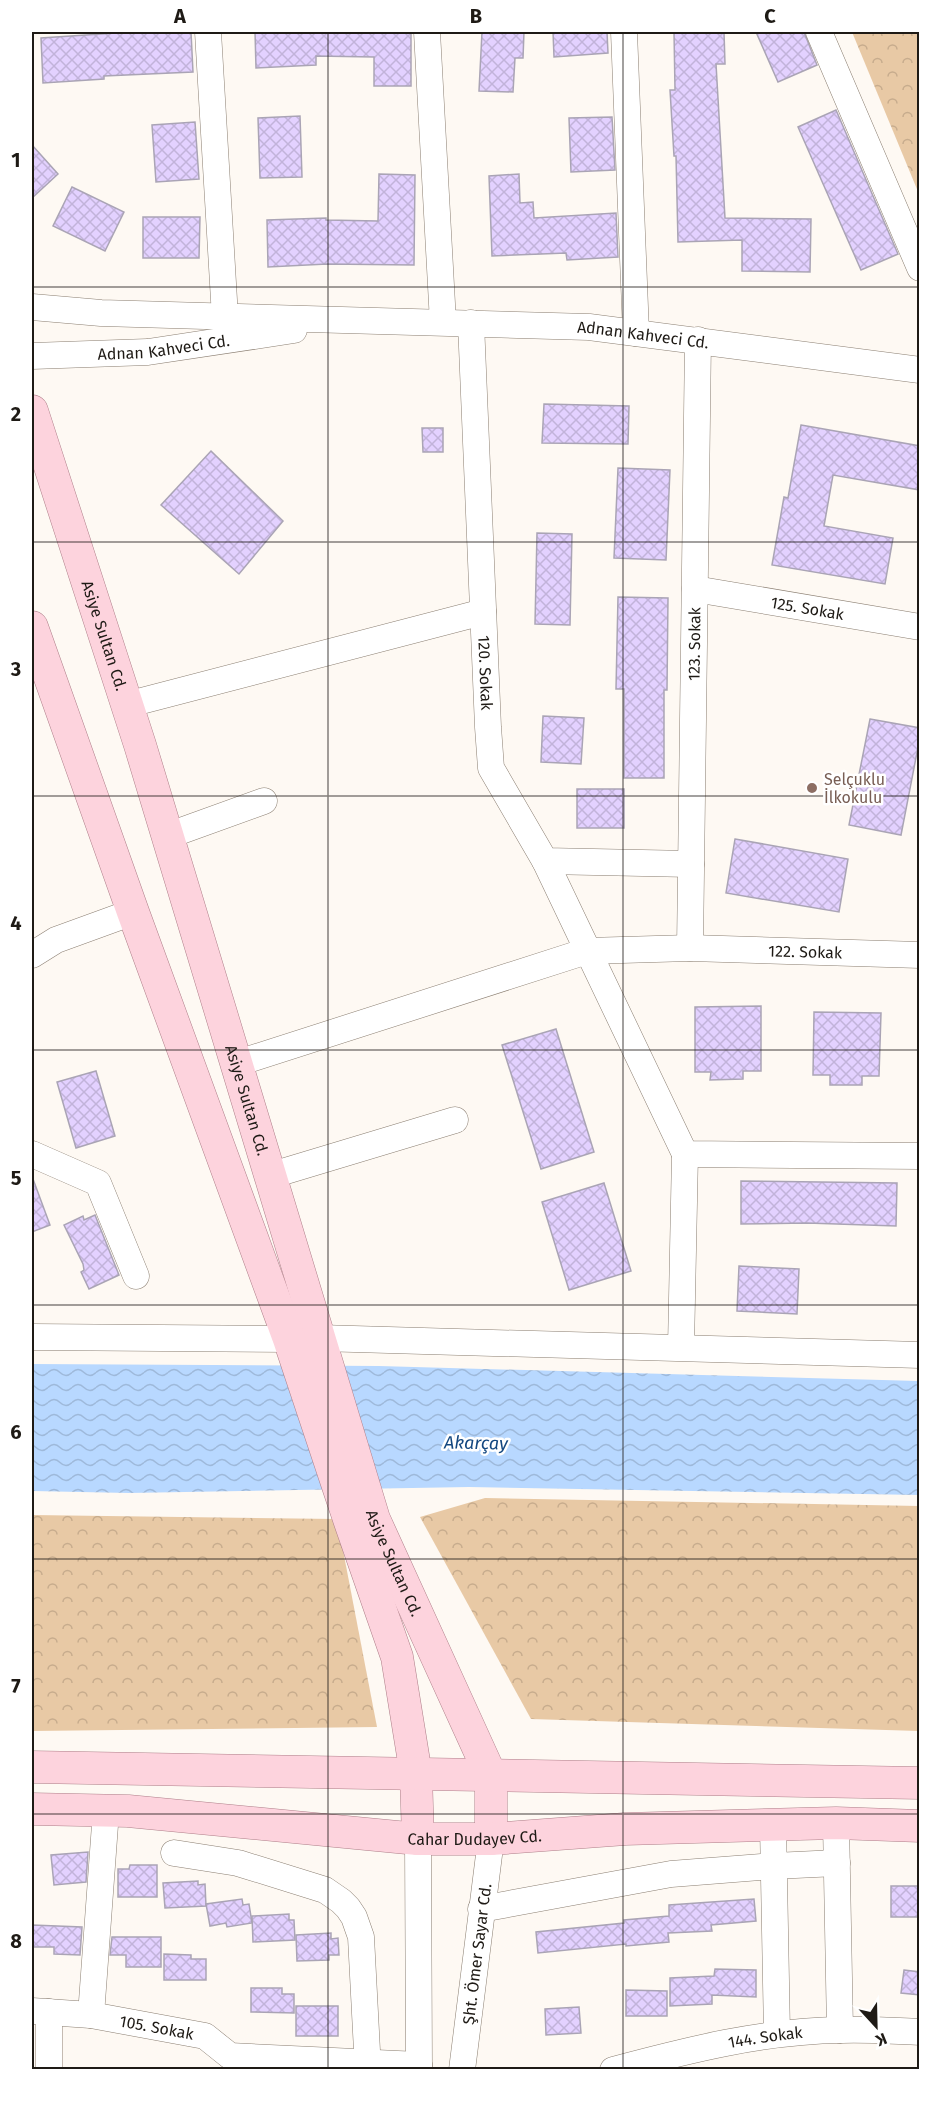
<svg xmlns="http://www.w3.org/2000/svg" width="951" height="2101" font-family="'Fira Sans',sans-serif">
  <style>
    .park { fill: url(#park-crowns) }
    .water { fill: url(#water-waves) }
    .building { fill: url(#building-cross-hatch); stroke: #aaa4b5; stroke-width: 1.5 }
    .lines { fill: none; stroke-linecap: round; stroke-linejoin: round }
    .minor-casing { stroke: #8b7f72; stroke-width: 27 }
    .major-casing { stroke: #ae7f89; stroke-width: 33 }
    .minor { stroke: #fff; stroke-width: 26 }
    .major { stroke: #fdd3dd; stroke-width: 32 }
    .grid { fill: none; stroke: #1e1a15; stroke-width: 1.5; stroke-opacity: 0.55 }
    .education-dot { fill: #8d6e63; stroke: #fff; stroke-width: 2 }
    .labels { text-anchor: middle; stroke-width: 5; stroke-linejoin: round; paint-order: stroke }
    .street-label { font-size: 16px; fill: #1e1a15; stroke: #fff }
    .education-label { font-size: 16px; fill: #785e54; stroke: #fff; text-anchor: start }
    .water-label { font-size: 18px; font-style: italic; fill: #134780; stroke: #fff }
    .neatline { fill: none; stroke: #1e1a15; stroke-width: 2 }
    .grid-label { font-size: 20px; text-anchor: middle; font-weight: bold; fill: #1e1a15 }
  </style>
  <defs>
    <pattern id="park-crowns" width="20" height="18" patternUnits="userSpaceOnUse" patternTransform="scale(1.5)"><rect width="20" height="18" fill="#e8c9a5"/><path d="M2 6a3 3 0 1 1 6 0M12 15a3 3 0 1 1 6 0" fill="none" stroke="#c7ac8d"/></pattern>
    <pattern id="water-waves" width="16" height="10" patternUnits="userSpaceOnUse" patternTransform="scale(1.5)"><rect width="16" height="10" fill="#b8d8ff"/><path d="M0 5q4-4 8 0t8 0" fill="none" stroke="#9eb9da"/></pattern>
    <pattern id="building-cross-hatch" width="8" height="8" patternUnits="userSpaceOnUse" patternTransform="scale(1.5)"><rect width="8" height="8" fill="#e3d1ff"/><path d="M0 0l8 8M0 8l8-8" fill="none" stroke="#c2b3da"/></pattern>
  </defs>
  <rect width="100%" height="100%" fill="#fef9f3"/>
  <g class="park">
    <path d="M 852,32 L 919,32 L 919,194 Z"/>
    <path d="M 485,1498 L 919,1506 L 919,1731 L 531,1719 L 420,1517 Z"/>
    <path d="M 32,1515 L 337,1519 L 377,1727 L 32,1731 Z"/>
  </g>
  <path class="water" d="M 32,1364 L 379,1366 L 919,1381 L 919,1495 L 469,1487 L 129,1493 L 32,1491 Z"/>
  <g class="building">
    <path d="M 131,32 L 191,32 L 193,72 L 104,76 L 104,79 L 43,83 L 41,38 Z"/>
    <path d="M 255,32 L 411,32 L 411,86 L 374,86 L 374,57 L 316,56 L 316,65 L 256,68 Z"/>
    <path d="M 482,32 L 524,32 L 523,58 L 515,58 L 513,92 L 479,91 Z"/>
    <path d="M 553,32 L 607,32 L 608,53 L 554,57 Z"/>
    <path d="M 674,32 L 724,32 L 725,64 L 716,64 L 725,218 L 811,219 L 810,272 L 742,271 L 742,240 L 678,242 L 676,156 L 674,156 L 670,90 L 675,90 Z"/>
    <path d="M 756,32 L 804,32 L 817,65 L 778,82 Z"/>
    <path d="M 836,110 L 898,254 L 861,270 L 798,127 Z"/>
    <path d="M 300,116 L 302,177 L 260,178 L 258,118 Z"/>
    <path d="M 612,117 L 615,170 L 571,172 L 569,118 Z"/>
    <path d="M 195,122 L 199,179 L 156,182 L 152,125 Z"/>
    <path d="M 32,145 L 58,174 L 32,198 Z"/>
    <path d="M 379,174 L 415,175 L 414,265 L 327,264 L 268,267 L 267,220 L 326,218 L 326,220 L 378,221 Z"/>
    <path d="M 519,174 L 520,203 L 533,202 L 534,218 L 616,213 L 618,257 L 567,260 L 566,253 L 492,256 L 489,176 Z"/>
    <path d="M 72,187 L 124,212 L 105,251 L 53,226 Z"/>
    <path d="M 143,217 L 200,217 L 199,258 L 143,258 Z"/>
    <path d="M 544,404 L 629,406 L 628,444 L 542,443 Z"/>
    <path d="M 801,425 L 920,446 L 920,490 L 833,475 L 824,526 L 893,538 L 885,584 L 772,565 L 784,497 L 788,498 Z"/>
    <path d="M 422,428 L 443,428 L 443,452 L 423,452 Z"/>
    <path d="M 211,451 L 283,521 L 239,574 L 161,505 Z"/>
    <path d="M 618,468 L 670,470 L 666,560 L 614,558 Z"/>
    <path d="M 537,533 L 572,534 L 570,625 L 535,624 Z"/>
    <path d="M 618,597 L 668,598 L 667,690 L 664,690 L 664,778 L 624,778 L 624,689 L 616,689 Z"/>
    <path d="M 543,716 L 584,718 L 581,764 L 541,762 Z"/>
    <path d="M 870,719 L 920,728 L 920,737 L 901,835 L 849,825 Z"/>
    <rect x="577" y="789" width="47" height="39"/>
    <path d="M 735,839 L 848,859 L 839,912 L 726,893 Z"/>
    <path d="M 761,1006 L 761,1071 L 743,1071 L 743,1079 L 710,1080 L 711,1072 L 695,1072 L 695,1007 Z"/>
    <path d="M 814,1012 L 881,1013 L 879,1076 L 862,1076 L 862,1085 L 830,1085 L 830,1075 L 813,1075 Z"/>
    <path d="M 556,1029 L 594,1152 L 541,1169 L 502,1045 Z"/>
    <path d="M 96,1071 L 115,1136 L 76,1148 L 57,1082 Z"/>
    <path d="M 33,1179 L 50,1225 L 32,1232 L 32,1180 Z"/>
    <path d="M 741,1181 L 897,1183 L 896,1226 L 807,1223 L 741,1224 Z"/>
    <path d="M 604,1183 L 631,1271 L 569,1290 L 542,1202 Z"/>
    <path d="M 95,1215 L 119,1275 L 89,1289 L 81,1272 L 84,1270 L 83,1264 L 64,1225 L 83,1216 L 84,1220 Z"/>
    <path d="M 739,1266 L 799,1269 L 797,1314 L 737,1311 Z"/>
    <path d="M 88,1852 L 86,1882 L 54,1885 L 51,1855 Z"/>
    <path d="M 130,1865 L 157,1865 L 157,1897 L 118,1897 L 118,1869 L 129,1869 Z"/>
    <path d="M 198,1881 L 198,1885 L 205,1884 L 206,1906 L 165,1908 L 163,1883 Z"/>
    <rect x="891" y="1886" width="29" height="31"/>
    <path d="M 242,1899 L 243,1905 L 249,1904 L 252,1923 L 227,1927 L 226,1923 L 210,1926 L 206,1904 Z"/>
    <path d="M 754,1899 L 756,1921 L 711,1925 L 712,1931 L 668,1933 L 669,1942 L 626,1946 L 626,1944 L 538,1953 L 536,1932 L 624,1923 L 624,1920 L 669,1916 L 669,1905 Z"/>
    <path d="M 289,1914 L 289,1920 L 294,1920 L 295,1940 L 253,1942 L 252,1916 Z"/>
    <path d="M 32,1925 L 82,1927 L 80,1955 L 54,1954 L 54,1947 L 32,1947 Z"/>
    <path d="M 331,1933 L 331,1939 L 338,1938 L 339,1955 L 329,1955 L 329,1960 L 297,1961 L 296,1935 Z"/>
    <path d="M 112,1937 L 161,1937 L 161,1967 L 126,1967 L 126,1955 L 110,1955 Z"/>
    <path d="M 164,1954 L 191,1955 L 191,1959 L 206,1959 L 206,1980 L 164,1980 Z"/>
    <path d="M 715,1969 L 756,1970 L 756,1997 L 712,1995 L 712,2004 L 670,2006 L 670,1978 L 714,1976 Z"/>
    <path d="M 904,1970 L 920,1972 L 920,1995 L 901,1993 Z"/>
    <path d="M 251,1988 L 282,1988 L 282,1994 L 294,1994 L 294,2013 L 251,2012 Z"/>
    <path d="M 626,1990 L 667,1991 L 667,2016 L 626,2016 Z"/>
    <rect x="296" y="2006" width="42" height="30"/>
    <path d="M 579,2007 L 581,2033 L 546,2035 L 545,2009 Z"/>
  </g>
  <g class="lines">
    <g class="minor-casing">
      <g id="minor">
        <path d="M 208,32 L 225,317"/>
        <path d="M 427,32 L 443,322"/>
        <path d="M 624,32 L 636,333"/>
        <path d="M 819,32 L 920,268"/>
        <path id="s1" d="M 32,307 L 101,313 L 589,327 L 920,370"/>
        <path id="s2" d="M 471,323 L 488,727 L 491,768 L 545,861 L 691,864"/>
        <path id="s3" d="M 32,356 L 148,352 L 294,330"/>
        <path id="s4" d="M 695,589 L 920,627"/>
        <path d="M 126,705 L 483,612"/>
        <path d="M 167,836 L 264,801"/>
        <path d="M 545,861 L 685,1154 L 920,1156"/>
        <path id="s5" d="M 690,948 L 698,340"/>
        <path d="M 32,955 L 56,940 L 133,912"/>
        <path id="s6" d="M 235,1064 L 587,951 L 690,948 L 920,955"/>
        <path d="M 32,1154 L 98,1183 L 136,1276"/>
        <path d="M 269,1176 L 455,1120"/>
        <path d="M 32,1337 L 289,1339"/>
        <path d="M 319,1338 L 920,1355"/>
        <path d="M 681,1347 L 685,1154"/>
        <path d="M 836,1823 L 840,2030"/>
        <path d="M 773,1825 L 777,2034"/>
        <path d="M 418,1839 L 419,2070"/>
        <path d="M 174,1853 L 238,1863 L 325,1890 L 341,1901 L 348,1908 L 354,1917 L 361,1937 L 368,2070"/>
        <path d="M 481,1909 L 671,1874 L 774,1866 L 837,1863"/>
        <path id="s7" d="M 32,2011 L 91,2015 L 205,2036 L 230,2056 L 419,2065"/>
        <path d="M 91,2015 L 106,1811"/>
        <path d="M 49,2070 L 49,2012"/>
        <path id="s8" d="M 462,2070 L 491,1839"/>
        <path id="s9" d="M 613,2070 C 688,2050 763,2031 841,2030 C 867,2029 893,2031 920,2032"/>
      </g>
    </g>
    <g class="major-casing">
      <g id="major">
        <path id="s10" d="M 32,411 L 140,745 L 374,1519 L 491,1776 L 491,1839"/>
        <path d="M 32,627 L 133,912 L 289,1339 L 350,1522 L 397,1657 L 416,1774 L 418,1839"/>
        <path d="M 32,1767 L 920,1783"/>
        <path id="s11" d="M 32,1809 L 128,1811 L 418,1839 L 491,1839 L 625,1829 L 836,1823 L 920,1826"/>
      </g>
    </g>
    <use href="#minor" class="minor"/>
    <use href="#major" class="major"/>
  </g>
  <path class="grid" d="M 328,32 L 328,2070M 623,32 L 623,2070M 32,287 L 920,287M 32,542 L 920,542M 32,796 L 920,796M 32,1050 L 920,1050M 32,1305 L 920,1305M 32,1559 L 920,1559M 32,1814 L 920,1814"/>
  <circle class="education-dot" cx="812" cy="788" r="6"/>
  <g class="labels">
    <g class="street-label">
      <text dy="6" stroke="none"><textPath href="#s1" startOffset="612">Adnan Kahveci Cd.</textPath></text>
      <text dy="6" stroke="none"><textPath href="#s3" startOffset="132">Adnan Kahveci Cd.</textPath></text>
      <text dy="6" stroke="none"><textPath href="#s4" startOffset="114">125. Sokak</textPath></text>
      <text dy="6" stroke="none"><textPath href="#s10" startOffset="236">Asiye Sultan Cd.</textPath></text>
      <text dy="6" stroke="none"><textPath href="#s5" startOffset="304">123. Sokak</textPath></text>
      <text dy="6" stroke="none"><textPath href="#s2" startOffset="350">120. Sokak</textPath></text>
      <text dy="6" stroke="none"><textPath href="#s6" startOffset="588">122. Sokak</textPath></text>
      <text dy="6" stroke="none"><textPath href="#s10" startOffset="722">Asiye Sultan Cd.</textPath></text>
      <text dy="6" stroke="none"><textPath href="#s10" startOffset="1208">Asiye Sultan Cd.</textPath></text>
      <text dy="6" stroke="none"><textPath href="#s11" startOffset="444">Cahar Dudayev Cd.</textPath></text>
      <text dy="6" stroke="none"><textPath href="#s8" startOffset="117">Şht. Ömer Sayar Cd.</textPath></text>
      <text dy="6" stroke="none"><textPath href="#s7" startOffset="126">105. Sokak</textPath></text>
      <text dy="6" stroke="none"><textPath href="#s9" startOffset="156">144. Sokak</textPath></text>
    </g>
    <g class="education-label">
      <text x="824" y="785">Selçuklu<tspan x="824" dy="18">İlkokulu</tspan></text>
    </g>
    <g class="water-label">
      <text transform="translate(476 1443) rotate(1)" y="6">Akarçay</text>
    </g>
  </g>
  <rect width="951" height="2101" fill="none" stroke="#ffffff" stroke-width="66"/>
  <g transform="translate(876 2026) rotate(158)" stroke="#ffffff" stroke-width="4.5" paint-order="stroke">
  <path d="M0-4.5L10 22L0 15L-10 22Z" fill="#1e1a15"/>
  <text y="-9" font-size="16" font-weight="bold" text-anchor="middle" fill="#1e1a15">K</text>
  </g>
  <rect x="33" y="33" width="885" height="2035" class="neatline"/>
  <g class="grid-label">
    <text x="180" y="23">A</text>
    <text x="476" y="23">B</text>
    <text x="770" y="23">C</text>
    <text x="16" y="167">1</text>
    <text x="16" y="421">2</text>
    <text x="16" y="676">3</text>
    <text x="16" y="930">4</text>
    <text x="16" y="1185">5</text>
    <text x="16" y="1439">6</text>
    <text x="16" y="1693">7</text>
    <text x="16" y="1948">8</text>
  </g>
</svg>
